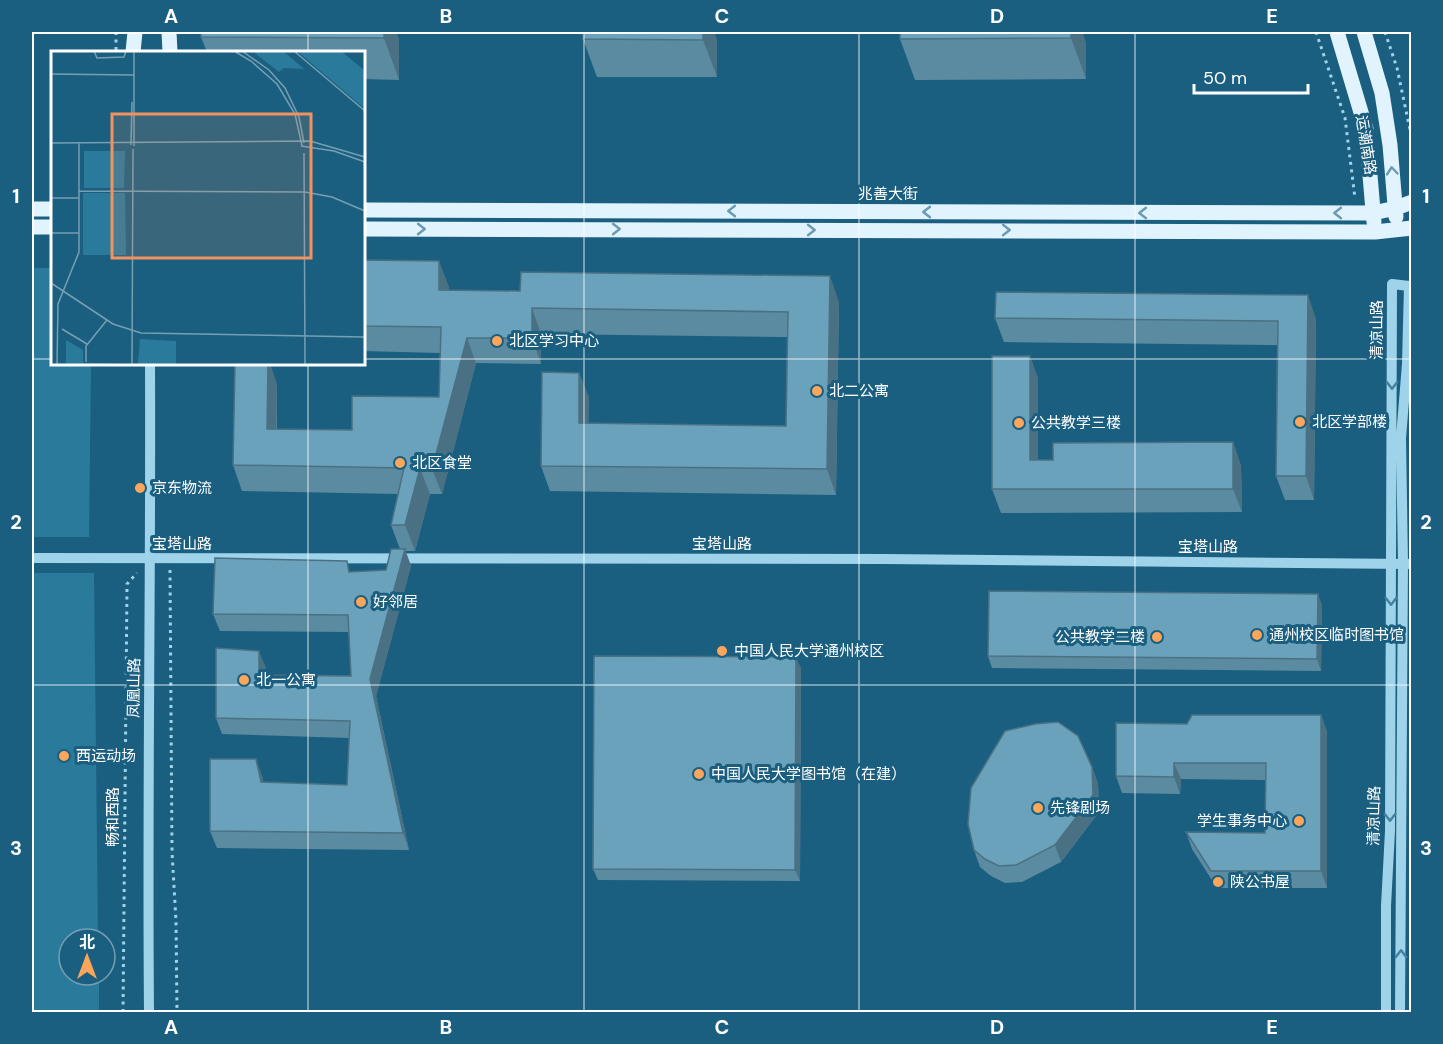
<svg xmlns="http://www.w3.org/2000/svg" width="1443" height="1044" font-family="'DM Sans','Noto Sans SC',sans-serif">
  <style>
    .green { fill: #2a7a9c }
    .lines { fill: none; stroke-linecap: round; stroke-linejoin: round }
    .path { stroke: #9ed3ea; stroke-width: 3; stroke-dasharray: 3 4.5; stroke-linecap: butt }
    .minor { stroke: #9ed3ea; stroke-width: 10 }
    .major { stroke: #e1f4fe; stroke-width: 15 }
    .wall { fill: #5b8ba1 }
    .shaded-wall { fill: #4a7183 }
    .building { fill: #6aa2bb; stroke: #4a7183; stroke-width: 1.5 }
    .oneway { stroke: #6a9bb2 }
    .oneway2 { stroke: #4282a0 }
    .grid { fill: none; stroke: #fff; stroke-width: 1.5; stroke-opacity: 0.55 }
    .poi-dot { fill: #fba65b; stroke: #1b5f80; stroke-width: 2 }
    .labels { text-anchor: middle; stroke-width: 6; stroke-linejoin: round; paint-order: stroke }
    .street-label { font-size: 15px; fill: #fff; stroke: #1b5f80 }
    .poi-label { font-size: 15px; fill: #fff; stroke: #1b5f80; text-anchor: start }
    .inset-road { fill: none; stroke: #769fb3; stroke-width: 1.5 }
    .view { fill: #f09361; fill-opacity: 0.15; stroke: #f09361; stroke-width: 3 }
    .inset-edge { fill: none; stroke: #fff; stroke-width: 3 }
    .neatline { fill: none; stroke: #fff; stroke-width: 2 }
    .grid-label { font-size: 20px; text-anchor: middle; font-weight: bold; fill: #fff }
  </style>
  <rect width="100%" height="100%" fill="#1b5f80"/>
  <g class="green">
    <path d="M 32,268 L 52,268 L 52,363 L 91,363 L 89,537 L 32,537 Z"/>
    <path d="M 32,573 L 94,573 L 98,939 L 69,939 L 69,975 L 99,975 L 99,1012 L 32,1012 Z"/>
  </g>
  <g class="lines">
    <g class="path">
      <path d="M 116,32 L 116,52"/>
      <path d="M 1316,32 L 1345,118 L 1355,198"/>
      <path d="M 1385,32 L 1397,68 L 1412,139"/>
      <path d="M 170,570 L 172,852 L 176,921 L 177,1012"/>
      <path d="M 123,1012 L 127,584 L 137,573"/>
    </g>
    <g class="minor">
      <path d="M 32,558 L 885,559 L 1412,564"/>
      <path d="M 149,1012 C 147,796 151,580 150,363"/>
      <path d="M 1386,1012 L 1386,906 L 1390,831 L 1392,284 L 1409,286 L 1407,364 L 1401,438 L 1403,563 L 1400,1012"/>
    </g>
    <g class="major">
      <path d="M 169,32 L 170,52"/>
      <path d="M 1337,32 L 1366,129 L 1374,222"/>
      <path d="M 1364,32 L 1382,93 L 1390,145 L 1396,217"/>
      <path d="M 133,52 L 135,32"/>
      <path d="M 32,209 L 52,209"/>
      <path d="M 363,210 L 1373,213 L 1396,208 L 1412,202"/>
      <path d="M 32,227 L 52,227"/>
      <path d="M 363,229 L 1375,232 L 1412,228"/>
    </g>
  </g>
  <g class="wall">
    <path d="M 201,32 L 396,32 L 399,40 L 399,80 L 363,79 L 363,52 L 207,52 L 201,37 Z"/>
    <path d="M 1082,32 L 1086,43 L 1086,79 L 915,80 L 900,39 Z"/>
    <path d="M 583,39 L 717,39 L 717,77 L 597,77 Z"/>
    <path d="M 363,260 L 449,287 L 448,290 L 839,302 L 836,495 L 550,491 L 541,466 L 579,373 L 589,398 L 588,423 L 786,426 L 787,337 L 541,334 L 541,364 L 476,363 L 442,494 L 430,494 L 415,551 L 405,551 L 411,566 L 376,696 L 409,850 L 217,848 L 210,831 L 262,776 L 263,782 L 347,785 L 349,738 L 222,734 L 216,718 L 266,668 L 265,675 L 351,676 L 349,632 L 220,631 L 213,614 L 351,572 L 386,570 L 400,549 L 391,525 L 398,494 L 242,491 L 233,465 L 277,384 L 277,429 L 352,430 L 439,397 L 440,353 L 363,351 Z"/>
    <path d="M 995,318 L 1316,319 L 1314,500 L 1285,500 L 1276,476 L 1277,345 L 1004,342 Z"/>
    <path d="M 1030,356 L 1038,379 L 1038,460 L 1053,460 L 1233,442 L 1241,466 L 1242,512 L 1001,513 L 992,489 Z"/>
    <path d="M 1322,605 L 1321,671 L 992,668 L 988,656 Z"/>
    <path d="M 801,668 L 800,881 L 598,880 L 593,869 Z"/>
    <path d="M 1321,715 L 1327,732 L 1327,888 L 1217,888 L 1192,849 L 1186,832 L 1265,833 L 1265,780 L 1181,779 L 1180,794 L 1122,793 L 1116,776 L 1187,724 Z"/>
    <path d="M 1092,767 L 1098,784 L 1099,812 L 1061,862 L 1022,882 L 1005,883 L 991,876 L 980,867 L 974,850 Z"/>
  </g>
  <g class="shaded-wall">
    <path d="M 384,32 L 396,32 L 399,40 L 399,80 L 384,38 Z"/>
    <path d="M 703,32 L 714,32 L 717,39 L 717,77 L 703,40 Z"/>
    <path d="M 1071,32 L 1082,32 L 1086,43 L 1086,79 L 1071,38 Z"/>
    <path d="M 439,261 L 449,287 L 448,316 L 439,290 Z"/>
    <path d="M 830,276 L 839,302 L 836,495 L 827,469 Z"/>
    <path d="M 1308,295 L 1316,319 L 1314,500 L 1306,476 Z"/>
    <path d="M 532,308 L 541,334 L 541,364 L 532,338 Z"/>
    <path d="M 467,338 L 476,363 L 442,494 L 432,469 Z"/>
    <path d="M 1030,356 L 1038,379 L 1038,484 L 1030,460 Z"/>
    <path d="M 268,363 L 270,363 L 277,384 L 276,454 L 267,429 Z"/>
    <path d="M 579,373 L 589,398 L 588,449 L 579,423 Z"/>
    <path d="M 1233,442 L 1241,466 L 1242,512 L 1233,489 Z"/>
    <path d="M 420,468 L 430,494 L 415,551 L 405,525 Z"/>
    <path d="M 405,549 L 411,566 L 376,696 L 409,850 L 403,833 L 370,679 Z"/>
    <path d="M 1318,594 L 1322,605 L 1321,671 L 1317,659 Z"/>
    <path d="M 259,651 L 266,668 L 265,692 L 259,675 Z"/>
    <path d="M 796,657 L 801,668 L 800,881 L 795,870 Z"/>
    <path d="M 1321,715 L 1327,732 L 1327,888 L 1321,871 Z"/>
    <path d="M 256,759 L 262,776 L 267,799 L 261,782 Z"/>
    <path d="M 1174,763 L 1181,779 L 1180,794 L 1174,777 Z"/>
    <path d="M 1092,767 L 1098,784 L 1099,812 L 1061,862 L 1055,845 Z"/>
  </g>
  <g class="building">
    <path d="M 201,32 L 384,32 L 384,38 L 201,37 Z"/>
    <path d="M 583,32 L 703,32 L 703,40 L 583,39 Z"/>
    <path d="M 900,32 L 1071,32 L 1071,38 L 900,39 Z"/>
    <path d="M 363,260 L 439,261 L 439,290 L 520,291 L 521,272 L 830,276 L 827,469 L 541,466 L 542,372 L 579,373 L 579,423 L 786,426 L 788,312 L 532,308 L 532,338 L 467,338 L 432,469 L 420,468 L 405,525 L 391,525 L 404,468 L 233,465 L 235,363 L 268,363 L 267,429 L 352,430 L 352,396 L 439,397 L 441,327 L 363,326 Z"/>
    <path d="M 996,292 L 1308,295 L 1306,476 L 1276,476 L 1278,321 L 995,318 Z"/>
    <path d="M 992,356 L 1030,356 L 1030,460 L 1053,460 L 1053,443 L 1233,442 L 1233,489 L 992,489 Z"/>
    <path d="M 391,549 L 405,549 L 370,679 L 403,833 L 210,831 L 210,759 L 256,759 L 261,782 L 347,785 L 350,721 L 216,718 L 216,648 L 259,651 L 259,675 L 351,676 L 348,615 L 213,614 L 215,558 L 347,561 L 349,572 L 386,570 Z"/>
    <path d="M 989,591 L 1318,594 L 1317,659 L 988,656 Z"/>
    <path d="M 594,656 L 796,657 L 795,870 L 593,869 Z"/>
    <path d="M 1192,715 L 1321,715 L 1321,871 L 1211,871 L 1186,832 L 1265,833 L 1266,763 L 1174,763 L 1174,777 L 1116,776 L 1116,723 L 1187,724 Z"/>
    <path d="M 1058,722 L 1078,736 L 1092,767 L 1093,795 L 1055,845 L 1016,865 L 999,866 L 985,859 L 974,850 L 968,824 L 971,788 L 1005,731 L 1035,724 Z"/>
  </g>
  <defs><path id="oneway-chevron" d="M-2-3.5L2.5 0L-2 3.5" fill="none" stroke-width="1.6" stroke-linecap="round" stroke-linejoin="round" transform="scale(1.5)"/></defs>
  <g class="oneway">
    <use href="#oneway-chevron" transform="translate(1392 171) rotate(-95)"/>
    <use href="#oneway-chevron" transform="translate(732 211) rotate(-180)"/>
    <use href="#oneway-chevron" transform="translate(927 212) rotate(-180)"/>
    <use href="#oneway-chevron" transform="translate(1143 213) rotate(-180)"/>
    <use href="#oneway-chevron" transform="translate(1338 213) rotate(180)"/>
    <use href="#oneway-chevron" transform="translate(421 229)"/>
    <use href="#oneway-chevron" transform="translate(616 229)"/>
    <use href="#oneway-chevron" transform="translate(811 230)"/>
    <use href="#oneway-chevron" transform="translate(1006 230)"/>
  </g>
  <g class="oneway2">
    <use href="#oneway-chevron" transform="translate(1392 385) rotate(90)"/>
    <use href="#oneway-chevron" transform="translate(1391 601) rotate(90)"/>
    <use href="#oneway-chevron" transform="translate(1390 817) rotate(90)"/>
    <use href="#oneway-chevron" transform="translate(1401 954) rotate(-90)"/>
  </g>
  <path class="grid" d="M 308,32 L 308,52M 584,32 L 584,1012M 859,32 L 859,1012M 1135,32 L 1135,1012M 32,359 L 52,359M 363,359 L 1412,359M 308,363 L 308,1012M 32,685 L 1412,685"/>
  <g class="poi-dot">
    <circle cx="497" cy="341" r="6"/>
    <circle cx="817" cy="391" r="6"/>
    <circle cx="1300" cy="422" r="6"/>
    <circle cx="1019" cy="423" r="6"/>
    <circle cx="400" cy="463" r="6"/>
    <circle cx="140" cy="488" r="6"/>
    <circle cx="361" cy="602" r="6"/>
    <circle cx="1257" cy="635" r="6"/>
    <circle cx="1157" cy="637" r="6"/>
    <circle cx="722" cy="651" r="6"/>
    <circle cx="244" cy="680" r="6"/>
    <circle cx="64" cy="756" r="6"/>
    <circle cx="699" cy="774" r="6"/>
    <circle cx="1038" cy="808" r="6"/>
    <circle cx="1299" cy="821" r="6"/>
    <circle cx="1218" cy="882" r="6"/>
  </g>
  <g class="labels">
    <g class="street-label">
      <text transform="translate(1366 145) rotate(81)" y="5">运潮南路</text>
      <text x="888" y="199">兆善大街</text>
      <text transform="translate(1377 330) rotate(-90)" y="5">清凉山路</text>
      <text x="182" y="549">宝塔山路</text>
      <text x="722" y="549">宝塔山路</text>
      <text x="1208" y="552">宝塔山路</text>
      <text transform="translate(134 688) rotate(-89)" y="5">凤凰山路</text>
      <text transform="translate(1374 816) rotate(-89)" y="5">清凉山路</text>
      <text transform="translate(113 817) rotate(-90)" y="5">畅和西路</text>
    </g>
    <g class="poi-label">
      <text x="509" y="346">北区学习中心</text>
      <text x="829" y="396">北二公寓</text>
      <text x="1312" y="427">北区学部楼</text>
      <text x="1031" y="428">公共教学三楼</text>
      <text x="412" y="468">北区食堂</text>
      <text x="152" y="493">京东物流</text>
      <text x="373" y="607">好邻居</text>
      <text x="1269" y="640">通州校区临时图书馆</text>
      <text x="1145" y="642" text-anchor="end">公共教学二楼</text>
      <text x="734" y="656">中国人民大学通州校区</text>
      <text x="256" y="685">北一公寓</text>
      <text x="76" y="761">西运动场</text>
      <text x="711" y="779">中国人民大学图书馆（在建）</text>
      <text x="1050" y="813">先锋剧场</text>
      <text x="1287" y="826" text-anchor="end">学生事务中心</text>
      <text x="1230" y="887">陕公书屋</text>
    </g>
  </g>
  <g transform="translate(51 51)">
    <rect width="314" height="314" fill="#1b5f80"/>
    <path d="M 201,0 L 232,0 L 253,18 L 233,17 L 228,21 ZM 246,0 L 290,0 L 313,19 L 313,57 ZM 33,100 L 74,100 L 73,137 L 33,137 ZM 32,142 L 74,142 L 75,204 L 32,204 ZM 89,288 L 125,290 L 125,313 L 87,313 ZM 15,289 L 32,299 L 32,312 L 68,313 L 15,313 Z" fill="#2a7a9c"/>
    <path class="inset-road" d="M 43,0 L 46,7 L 73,6 L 75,0M 183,0 L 200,10 L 226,33 L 244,63 L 251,95M 191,0 L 218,19 L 234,37 L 248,66 L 253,92M 243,0 L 314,60M 0,23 L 83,24M 0,92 L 259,90 L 314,106M 80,94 L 81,51M 83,95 L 83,0M 250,95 L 283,100 L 314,111M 253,102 L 254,313M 28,140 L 254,141 L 281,146 L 314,160M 0,147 L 28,147M 0,182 L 28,182M 0,232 L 62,273 L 90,282 L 314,286M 11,278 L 36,293M 35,311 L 35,295 L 56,269M 6,313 L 7,253 L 28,201 L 28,92M 81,313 L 82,98"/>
    <path class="view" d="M 61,63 L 260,63 L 260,207 L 61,207 Z"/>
    <rect width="314" height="314" class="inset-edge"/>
  </g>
  <rect width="1443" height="1044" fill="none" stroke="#1b5f80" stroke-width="66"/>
  <g transform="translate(87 957)"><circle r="28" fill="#1b5f80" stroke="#769fb3" stroke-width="1.5"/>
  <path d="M0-4.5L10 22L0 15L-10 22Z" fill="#fba65b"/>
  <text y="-9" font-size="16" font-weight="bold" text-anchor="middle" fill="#ffffff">北</text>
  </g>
  <path d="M1194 84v9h114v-9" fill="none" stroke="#ffffff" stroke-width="3"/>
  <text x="1203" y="84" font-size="18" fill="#ffffff" stroke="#1b5f80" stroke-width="4.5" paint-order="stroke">50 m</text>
  <rect x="33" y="33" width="1377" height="978" class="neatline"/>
  <g class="grid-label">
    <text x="171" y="23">A</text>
    <text x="446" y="23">B</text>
    <text x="722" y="23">C</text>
    <text x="997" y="23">D</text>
    <text x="1272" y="23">E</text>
    <text x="16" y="203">1</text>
    <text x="1426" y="203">1</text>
    <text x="16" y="529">2</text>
    <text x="1426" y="529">2</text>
    <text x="16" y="855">3</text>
    <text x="1426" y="855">3</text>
    <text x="171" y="1034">A</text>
    <text x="446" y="1034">B</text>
    <text x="722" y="1034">C</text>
    <text x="997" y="1034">D</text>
    <text x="1272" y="1034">E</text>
  </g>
</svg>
